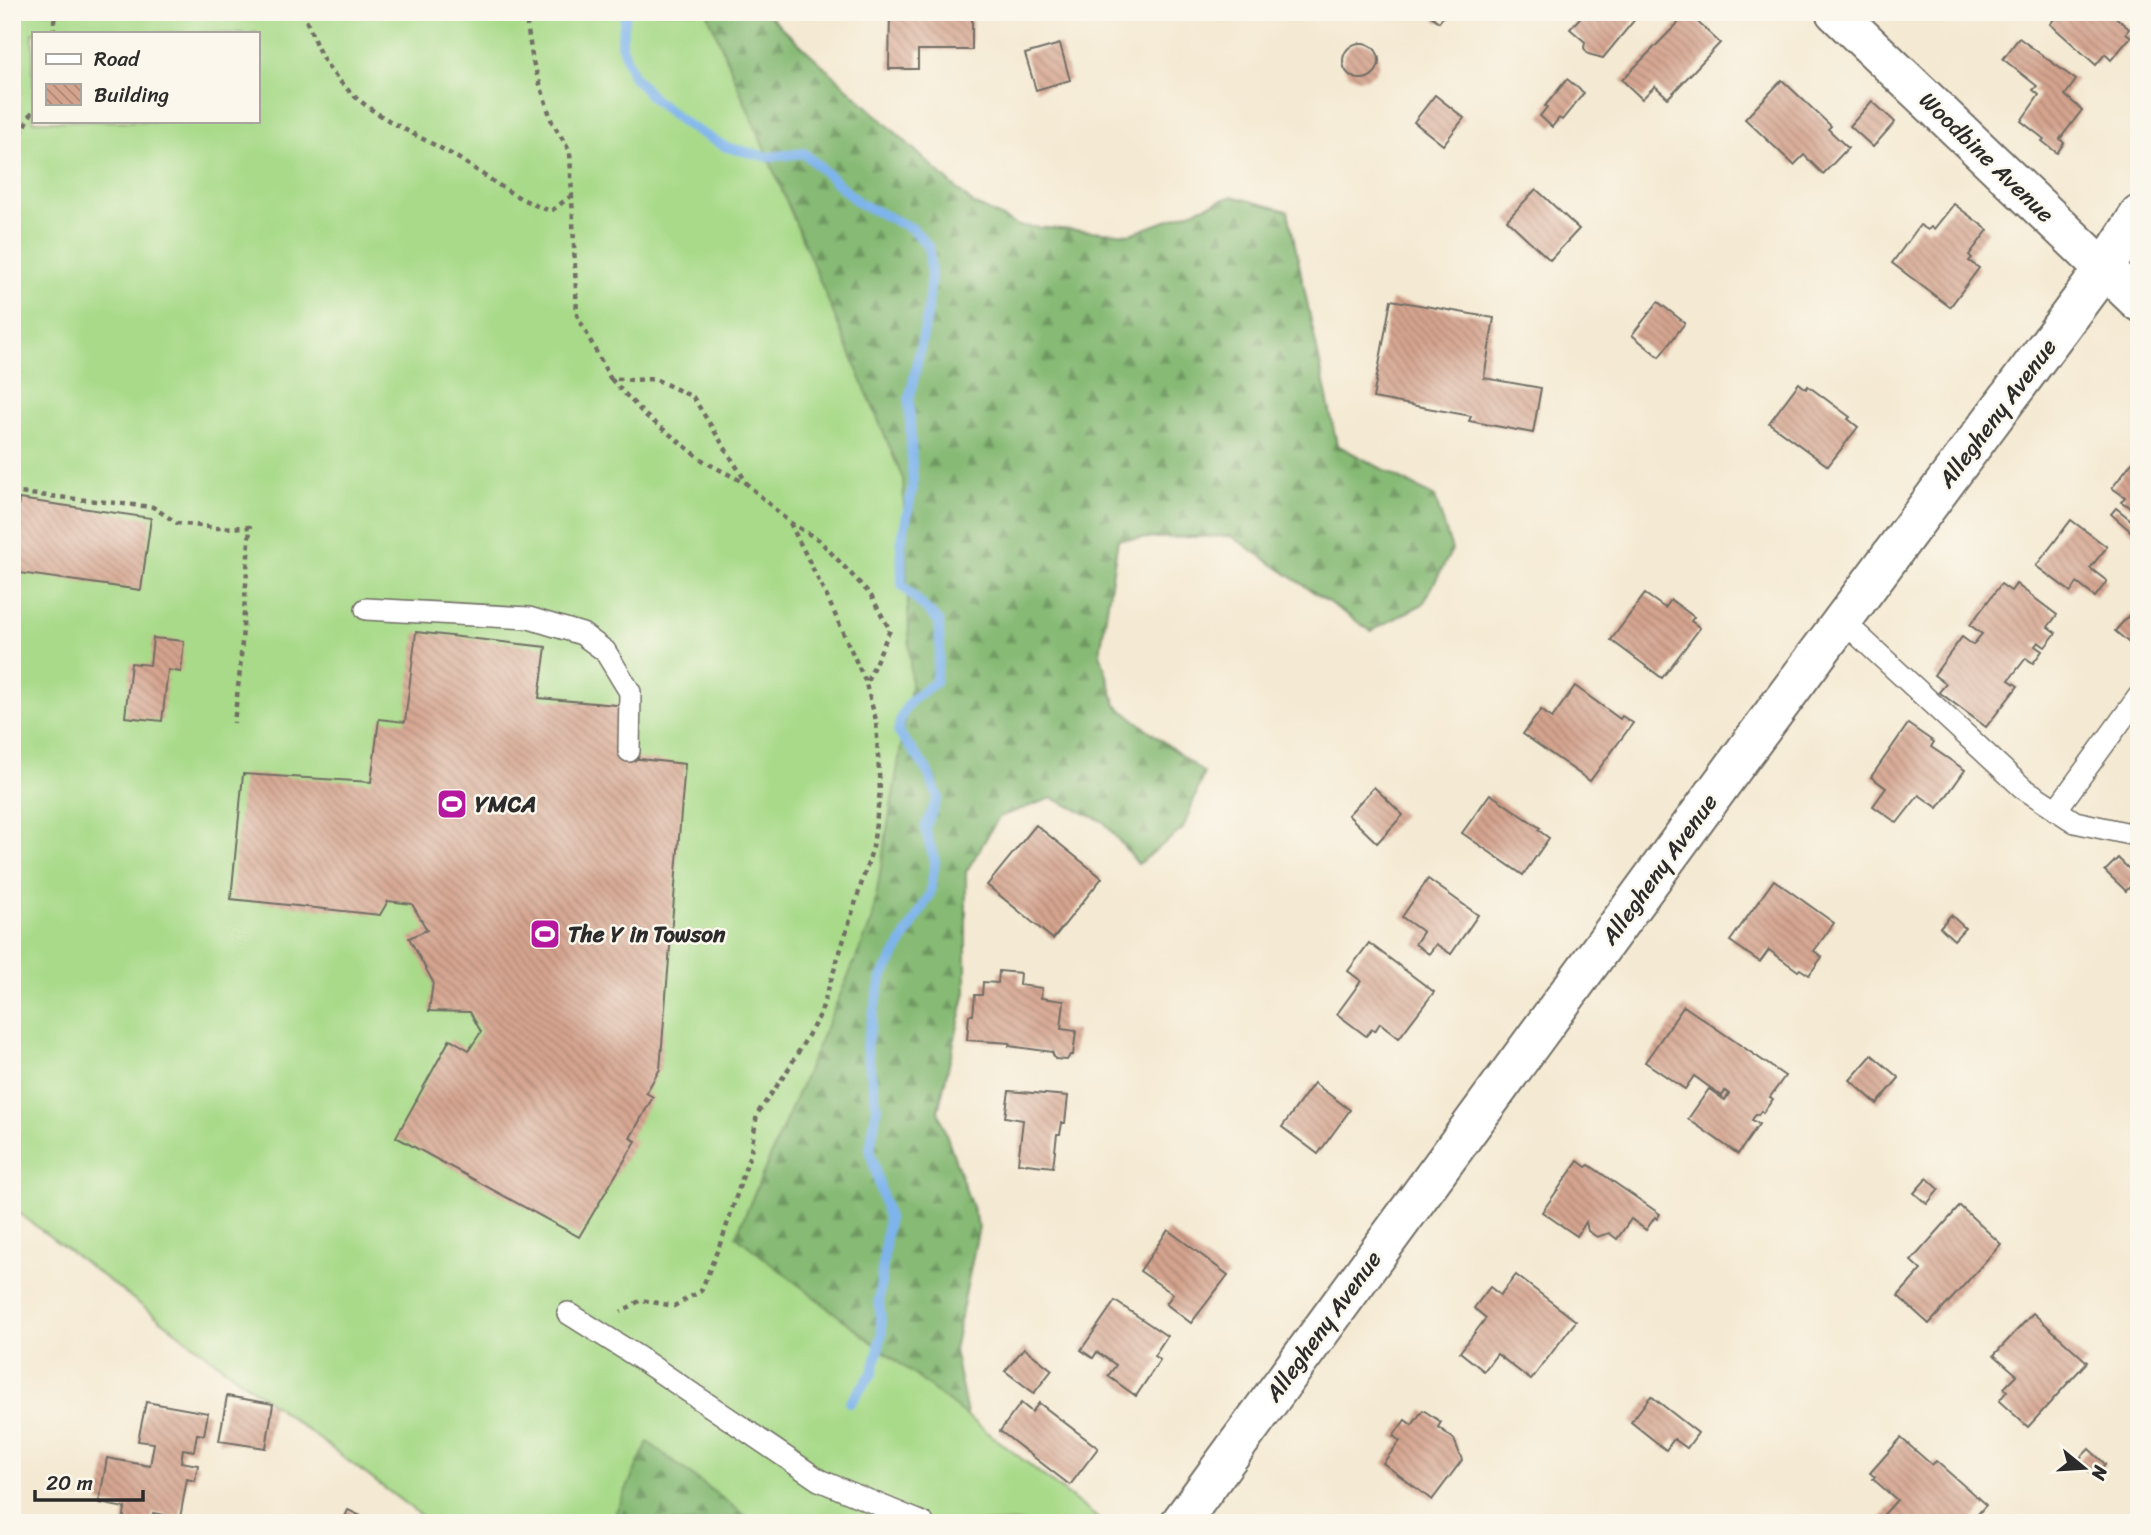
<svg xmlns="http://www.w3.org/2000/svg" width="2151" height="1535" font-family="Sriracha,sans-serif">
  <style>
    .forest { fill: url(#forest-firs); stroke: #587250; stroke-width: 2 }
    .garden { fill: #a8da89; stroke: #6a825a; stroke-width: 2; fill-rule: evenodd }
    .lines { fill: none; stroke-linecap: round; stroke-linejoin: round }
    .stream { stroke: #7eb4ec; stroke-width: 10 }
    .building { fill: url(#building-back-hatch) }
    .lane-casing { stroke: #716e65; stroke-width: 24 }
    .street-casing { stroke: #716e65; stroke-width: 42 }
    .path { stroke: #716e65; stroke-width: 4.5; stroke-dasharray: 5 5; stroke-linecap: butt }
    .lane { stroke: #fff; stroke-width: 21 }
    .street { stroke: #fff; stroke-width: 38 }
    .labels { text-anchor: middle; stroke-width: 5; stroke-linejoin: round; paint-order: stroke }
    .street-label { font-size: 23px; fill: #2b2b2b; stroke: #fbf7ec }
    .poi-label { font-size: 23px; font-weight: bold; fill: #2b2b2b; stroke: #fbf7ec; text-anchor: start }
  </style>
  <defs>
    <pattern id="forest-firs" width="22" height="20" patternUnits="userSpaceOnUse" patternTransform="scale(1.75)"><rect width="22" height="20" fill="#86ba75"/><path d="M5 1l3.5 6h-7zM16 11l3.5 6h-7z" fill="#6e9760"/></pattern>
    <pattern id="building-back-hatch" width="6" height="6" patternUnits="userSpaceOnUse" patternTransform="scale(1.75)"><rect width="6" height="6" fill="#d5a48f"/><path d="M-1 5l2 2M0 0l6 6M5-1l2 2" fill="none" stroke="#ad8675"/></pattern>
  </defs>
  <rect width="100%" height="100%" fill="#fbf7ec"/>
  <filter id="ink" filterUnits="userSpaceOnUse"><feTurbulence type="fractalNoise" baseFrequency=".0143" numOctaves="2"/><feDisplacementMap in="SourceGraphic" scale="14" xChannelSelector="R" yChannelSelector="G"/><feConvolveMatrix kernelMatrix="1 2 1 2 8 2 1 2 1" color-interpolation-filters="sRGB"/></filter>
  <filter id="wash" filterUnits="userSpaceOnUse"><feTurbulence type="fractalNoise" baseFrequency=".00686" numOctaves="4" result="noise"/><feDisplacementMap in="SourceGraphic" scale="28" xChannelSelector="R" yChannelSelector="G"/><feGaussianBlur stdDeviation="1.57" result="paint"/><feColorMatrix in="noise" values="0 0 0 0 0 0 0 0 0 0 0 0 0 0 0 0 0 1.4 0 .05"/><feComposite in="paint" operator="in"/></filter>
  <g filter="url(#wash)">
    <rect width="100%" height="100%" fill="#f4e9d2"/>
    <g class="forest">
      <path d="M 134,12 L 765,12 L 972,203 L 1019,226 L 1131,234 L 1232,196 L 1288,211 L 1337,445 L 1435,497 L 1452,550 L 1423,604 L 1371,631 L 1231,536 L 1118,539 L 1100,653 L 1116,705 L 1204,773 L 1183,829 L 1138,864 L 1104,822 L 1052,798 L 999,817 L 966,872 L 966,992 L 938,1111 L 979,1227 L 954,1350 L 978,1468 L 787,1416 L 257,121 L 257,33 Z"/>
      <path d="M 633,1429 L 824,1523 L 487,1523 Z"/>
    </g>
    <path class="garden" d="M 12,12 L 707,12 L 903,479 L 911,687 L 872,921 L 736,1236 L 1104,1523 L 755,1523 L 648,1442 L 611,1523 L 431,1523 L 12,1208 ZM 33,33 L 257,33 L 257,121 L 33,121 Z"/>
    <g class="lines">
      <path class="stream" d="M 626,12 L 621,44 L 633,76 L 655,100 L 687,125 L 726,147 L 768,157 L 804,153 L 859,203 L 913,229 L 929,247 L 931,278 L 927,317 L 909,400 L 913,486 L 901,544 L 902,585 L 939,622 L 940,649 L 935,683 C 913,697 902,705 898,732 L 926,768 L 938,797 L 925,828 L 935,862 L 930,894 L 881,979 L 866,1047 L 877,1107 L 870,1150 L 888,1218 L 879,1300 L 882,1334 L 873,1372 L 850,1403"/>
    </g>
    <g id="blocks">
      <g class="building">
        <path d="M 890,12 L 972,12 L 972,50 L 918,50 L 918,69 L 889,69 Z"/>
        <path d="M 1426,12 L 1447,12 L 1439,22 Z"/>
        <path d="M 1585,12 L 1641,12 L 1603,58 L 1588,54 L 1584,48 L 1585,42 L 1570,29 Z"/>
        <path d="M 2060,12 L 2110,12 L 2129,29 L 2126,33 L 2131,37 L 2111,60 L 2105,54 L 2096,65 L 2050,24 Z"/>
        <path d="M 1688,13 L 1720,43 L 1668,98 L 1655,86 L 1642,99 L 1622,80 Z"/>
        <path d="M 2019,38 L 2076,80 L 2065,95 L 2082,110 L 2060,139 L 2064,143 L 2057,153 L 2042,141 L 2044,139 L 2021,121 L 2039,95 L 2033,90 L 2037,86 L 2003,59 Z"/>
        <circle cx="1361" cy="61" r="18"/>
        <path d="M 1060,44 L 1070,80 L 1036,90 L 1025,54 Z"/>
        <path d="M 1567,79 L 1584,93 L 1562,120 L 1559,118 L 1552,127 L 1540,116 L 1547,107 L 1545,106 Z"/>
        <path d="M 1782,80 L 1831,126 L 1828,129 L 1848,148 L 1823,174 L 1804,155 L 1794,165 L 1745,119 Z"/>
        <path d="M 1435,95 L 1464,118 L 1443,145 L 1414,122 Z"/>
        <path d="M 1872,101 L 1895,122 L 1873,147 L 1850,126 Z"/>
        <path d="M 1536,189 L 1579,229 L 1550,260 L 1507,220 Z"/>
        <path d="M 1954,204 L 1988,230 L 1969,255 L 1972,258 L 1969,261 L 1979,268 L 1950,307 L 1892,263 L 1920,225 L 1928,230 L 1931,227 L 1934,229 Z"/>
        <path d="M 1391,300 L 1494,318 L 1484,378 L 1541,388 L 1533,433 L 1469,421 L 1471,416 L 1373,398 Z"/>
        <path d="M 1658,302 L 1685,323 L 1659,357 L 1632,335 Z"/>
        <path d="M 1799,383 L 1806,389 L 1808,386 L 1850,417 L 1848,419 L 1858,427 L 1828,466 L 1769,423 Z"/>
        <path d="M 2139,453 L 2139,535 L 2137,537 L 2111,514 L 2116,508 L 2131,520 L 2138,511 L 2121,502 L 2125,497 L 2112,488 Z"/>
        <path d="M 19,499 L 151,518 L 141,590 L 12,572 L 12,553 Z"/>
        <path d="M 2071,520 L 2107,547 L 2090,568 L 2107,581 L 2095,597 L 2077,583 L 2071,592 L 2036,566 Z"/>
        <path d="M 2001,584 L 2011,591 L 2016,584 L 2057,615 L 2048,627 L 2056,633 L 2045,647 L 2038,642 L 2035,646 L 2042,651 L 2033,663 L 2026,658 L 2009,680 L 2018,686 L 1986,727 L 1939,692 L 1946,684 L 1934,675 L 1962,637 L 1973,645 L 1982,634 L 1970,625 Z"/>
        <path d="M 1645,594 L 1665,608 L 1671,600 L 1694,617 L 1691,621 L 1700,628 L 1662,678 L 1611,640 Z"/>
        <path d="M 2131,613 L 2139,619 L 2139,651 L 2115,631 Z"/>
        <path d="M 416,632 L 546,647 L 539,698 L 627,706 L 622,757 L 685,764 L 660,1069 L 646,1093 L 653,1097 L 630,1138 L 636,1141 L 579,1237 L 396,1137 L 450,1039 L 469,1050 L 481,1032 L 470,1012 L 429,1011 L 433,982 L 409,938 L 427,930 L 412,904 L 388,901 L 380,915 L 231,899 L 243,774 L 371,782 L 379,719 L 405,722 Z"/>
        <path d="M 153,638 L 184,641 L 181,672 L 168,670 L 162,721 L 125,717 L 131,663 L 150,665 Z"/>
        <path d="M 1575,686 L 1620,719 L 1622,716 L 1633,723 L 1590,781 L 1523,734 L 1541,710 L 1552,718 Z"/>
        <path d="M 1908,724 L 1934,742 L 1931,747 L 1965,770 L 1938,808 L 1919,795 L 1897,823 L 1873,806 L 1886,788 L 1871,777 Z"/>
        <path d="M 1374,787 L 1403,815 L 1377,843 L 1348,815 Z"/>
        <path d="M 1490,794 L 1540,828 L 1538,830 L 1549,838 L 1523,875 L 1462,833 Z"/>
        <path d="M 1036,825 L 1102,878 L 1053,939 L 987,885 Z"/>
        <path d="M 2118,858 L 2138,878 L 2126,891 L 2105,871 Z"/>
        <path d="M 1428,879 L 1478,915 L 1451,954 L 1436,944 L 1429,954 L 1415,944 L 1423,932 L 1402,917 Z"/>
        <path d="M 1774,880 L 1834,923 L 1814,951 L 1822,957 L 1809,975 L 1800,969 L 1798,971 L 1769,950 L 1760,962 L 1730,941 Z"/>
        <path d="M 1951,915 L 1965,928 L 1954,940 L 1940,927 Z"/>
        <path d="M 1369,943 L 1434,992 L 1399,1038 L 1380,1023 L 1375,1031 L 1372,1029 L 1366,1036 L 1337,1014 L 1361,981 L 1348,971 Z"/>
        <path d="M 999,971 L 1020,973 L 1019,985 L 1042,988 L 1041,998 L 1064,1001 L 1061,1029 L 1076,1031 L 1073,1055 L 1070,1055 L 1067,1060 L 1055,1059 L 1052,1052 L 1009,1046 L 1010,1043 L 967,1040 L 969,1015 L 973,1015 L 975,995 L 982,995 L 983,982 L 998,983 Z"/>
        <path d="M 1684,1006 L 1785,1076 L 1770,1097 L 1773,1099 L 1763,1113 L 1761,1111 L 1758,1115 L 1756,1114 L 1752,1120 L 1759,1124 L 1738,1154 L 1688,1119 L 1709,1089 L 1725,1100 L 1729,1094 L 1725,1091 L 1722,1096 L 1694,1076 L 1685,1089 L 1645,1062 Z"/>
        <path d="M 1872,1055 L 1899,1078 L 1877,1104 L 1850,1080 Z"/>
        <path d="M 1314,1083 L 1350,1110 L 1318,1154 L 1282,1127 Z"/>
        <path d="M 1009,1091 L 1068,1096 L 1065,1123 L 1062,1123 L 1060,1134 L 1057,1134 L 1053,1167 L 1018,1163 L 1023,1120 L 1005,1117 Z"/>
        <path d="M 1578,1161 L 1586,1167 L 1589,1165 L 1660,1214 L 1657,1219 L 1655,1217 L 1646,1230 L 1631,1219 L 1617,1239 L 1609,1233 L 1597,1237 L 1588,1231 L 1586,1222 L 1577,1236 L 1542,1212 Z"/>
        <path d="M 1927,1178 L 1939,1189 L 1927,1204 L 1914,1193 Z"/>
        <path d="M 1960,1206 L 2001,1244 L 1929,1324 L 1898,1296 L 1921,1270 L 1911,1261 Z"/>
        <path d="M 1168,1230 L 1228,1275 L 1191,1323 L 1166,1304 L 1173,1294 L 1140,1271 Z"/>
        <path d="M 1516,1275 L 1576,1321 L 1531,1380 L 1497,1354 L 1484,1371 L 1460,1352 L 1486,1318 L 1474,1308 L 1490,1287 L 1500,1295 Z"/>
        <path d="M 1115,1301 L 1167,1336 L 1154,1356 L 1160,1360 L 1136,1396 L 1108,1376 L 1116,1365 L 1097,1352 L 1093,1358 L 1081,1350 Z"/>
        <path d="M 2033,1313 L 2087,1362 L 2028,1427 L 1999,1401 L 2007,1391 L 2004,1388 L 2017,1375 L 1994,1355 Z"/>
        <path d="M 1024,1348 L 1052,1370 L 1034,1393 L 1005,1371 Z"/>
        <path d="M 227,1396 L 273,1404 L 266,1448 L 219,1441 Z"/>
        <path d="M 1651,1396 L 1698,1433 L 1687,1448 L 1674,1439 L 1666,1450 L 1631,1422 Z"/>
        <path d="M 146,1402 L 208,1413 L 204,1435 L 197,1434 L 194,1451 L 183,1449 L 181,1462 L 198,1465 L 195,1481 L 187,1479 L 180,1518 L 153,1513 L 151,1523 L 126,1523 L 123,1522 L 125,1508 L 99,1503 L 107,1458 L 150,1466 L 154,1443 L 138,1441 Z"/>
        <path d="M 1021,1403 L 1032,1412 L 1039,1403 L 1098,1448 L 1070,1485 L 1000,1431 Z"/>
        <path d="M 1423,1410 L 1441,1422 L 1438,1427 L 1454,1439 L 1462,1460 L 1432,1500 L 1383,1463 L 1400,1441 L 1393,1436 L 1405,1420 L 1412,1425 Z"/>
        <path d="M 1901,1438 L 1932,1465 L 1936,1461 L 1986,1505 L 1970,1523 L 1881,1523 L 1878,1521 L 1897,1500 L 1873,1479 L 1875,1477 L 1870,1473 Z"/>
        <path d="M 2089,1449 L 2105,1464 L 2094,1476 L 2078,1460 Z"/>
        <path d="M 348,1510 L 376,1523 L 342,1523 Z"/>
      </g>
    </g>
  </g>
  <g filter="url(#ink)">
    <use href="#blocks" fill-opacity="0" stroke="#716e65" stroke-width="2"/>
    <g class="lines">
      <g class="lane-casing">
        <g id="lane">
          <path d="M 366,609 L 529,618 L 582,634 L 605,651 L 630,692 L 629,751"/>
          <path d="M 1843,621 L 2023,788 L 2075,822 L 2139,836"/>
          <path d="M 2056,810 L 2139,696"/>
          <path d="M 568,1313 L 638,1357 L 819,1480 L 923,1523"/>
        </g>
      </g>
      <g class="street-casing">
        <g id="street">
          <path d="M 1835,12 L 2139,302"/>
          <path d="M 1180,1523 L 1755,738 L 2104,269 L 2139,215"/>
        </g>
      </g>
      <g class="path">
        <path d="M 301,12 C 310,25 312,37 319,51 C 325,64 338,80 348,90 C 377,119 418,135 453,155 C 488,176 511,198 551,211 L 571,196"/>
        <path d="M 525,12 L 533,62 L 552,122 L 570,151 L 577,315 L 610,378 L 632,380 L 655,379 L 693,397 L 748,485 L 789,522 L 819,540 L 870,594 L 890,630 L 866,684 L 876,720 L 880,791 L 873,847 L 820,1015 L 786,1073 L 757,1114 L 751,1151 L 724,1234 L 701,1291 L 674,1306 L 641,1300 L 621,1312"/>
        <path d="M 53,33 L 55,12"/>
        <path d="M 12,152 L 33,110"/>
        <path d="M 611,379 L 645,415 L 705,462 L 747,484"/>
        <path d="M 12,496 L 20,493 L 153,507 L 177,523 L 217,528 L 250,527 L 240,670 L 234,723"/>
        <path d="M 790,523 L 828,599 L 866,683"/>
      </g>
      <use href="#lane" class="lane"/>
      <use href="#street" class="street"/>
    </g>
  </g>
  <defs>
    <g id="stadium-square" transform="scale(1.575)"><rect x="-9" y="-9" width="18" height="18" rx="4" fill="#b5179e" stroke="#fbf7ec"/><path d="M0-5a6.5 5 0 1 0 0 10a6.5 5 0 1 0 0-10ZM-3.5-1.8h7v3.6h-7Z" fill="#fff"/></g>
  </defs>
  <g fill-rule="evenodd">
    <use href="#stadium-square" x="452" y="804"/>
    <use href="#stadium-square" x="545" y="934"/>
  </g>
  <g class="labels">
    <g class="street-label">
      <text transform="translate(1987 157) rotate(44)" y="8">Woodbine Avenue</text>
      <text transform="translate(1997 413) rotate(-53)" y="8">Allegheny Avenue</text>
      <text transform="translate(1659 869) rotate(-54)" y="8">Allegheny Avenue</text>
      <text transform="translate(1323 1326) rotate(-54)" y="8">Allegheny Avenue</text>
    </g>
    <g class="poi-label">
      <text x="475" y="812">YMCA</text>
      <text x="568" y="942">The Y in Towson</text>
    </g>
  </g>
  <rect width="2151" height="1535" fill="none" stroke="#fbf7ec" stroke-width="42"/>
  <rect x="32" y="32" width="228" height="91" fill="#fbf7ec" stroke="#a8a59f" stroke-width="2"/>
  <rect x="46" y="54" width="35" height="10" fill="#ffffff" stroke="#a8a59f" stroke-width="2"/>
  <text x="94" y="66" font-size="21" fill="#2b2b2b">Road</text>
  <rect x="46" y="84" width="35" height="21" fill="url(#building-back-hatch)" stroke="#a8a59f" stroke-width="2"/>
  <text x="94" y="102" font-size="21" fill="#2b2b2b">Building</text>
  <g transform="translate(2084 1468) rotate(108)" stroke="#fbf7ec" stroke-width="5" paint-order="stroke">
  <path d="M0-5L12 26L0 18L-12 26Z" fill="#2b2b2b"/>
  <text y="-10" font-size="19" font-weight="bold" text-anchor="middle" fill="#2b2b2b">N</text>
  </g>
  <path d="M35 1490v10h108v-10" fill="none" stroke="#2b2b2b" stroke-width="3.5"/>
  <text x="46" y="1490" font-size="21" fill="#2b2b2b" stroke="#fbf7ec" stroke-width="5" paint-order="stroke">20 m</text>
</svg>
